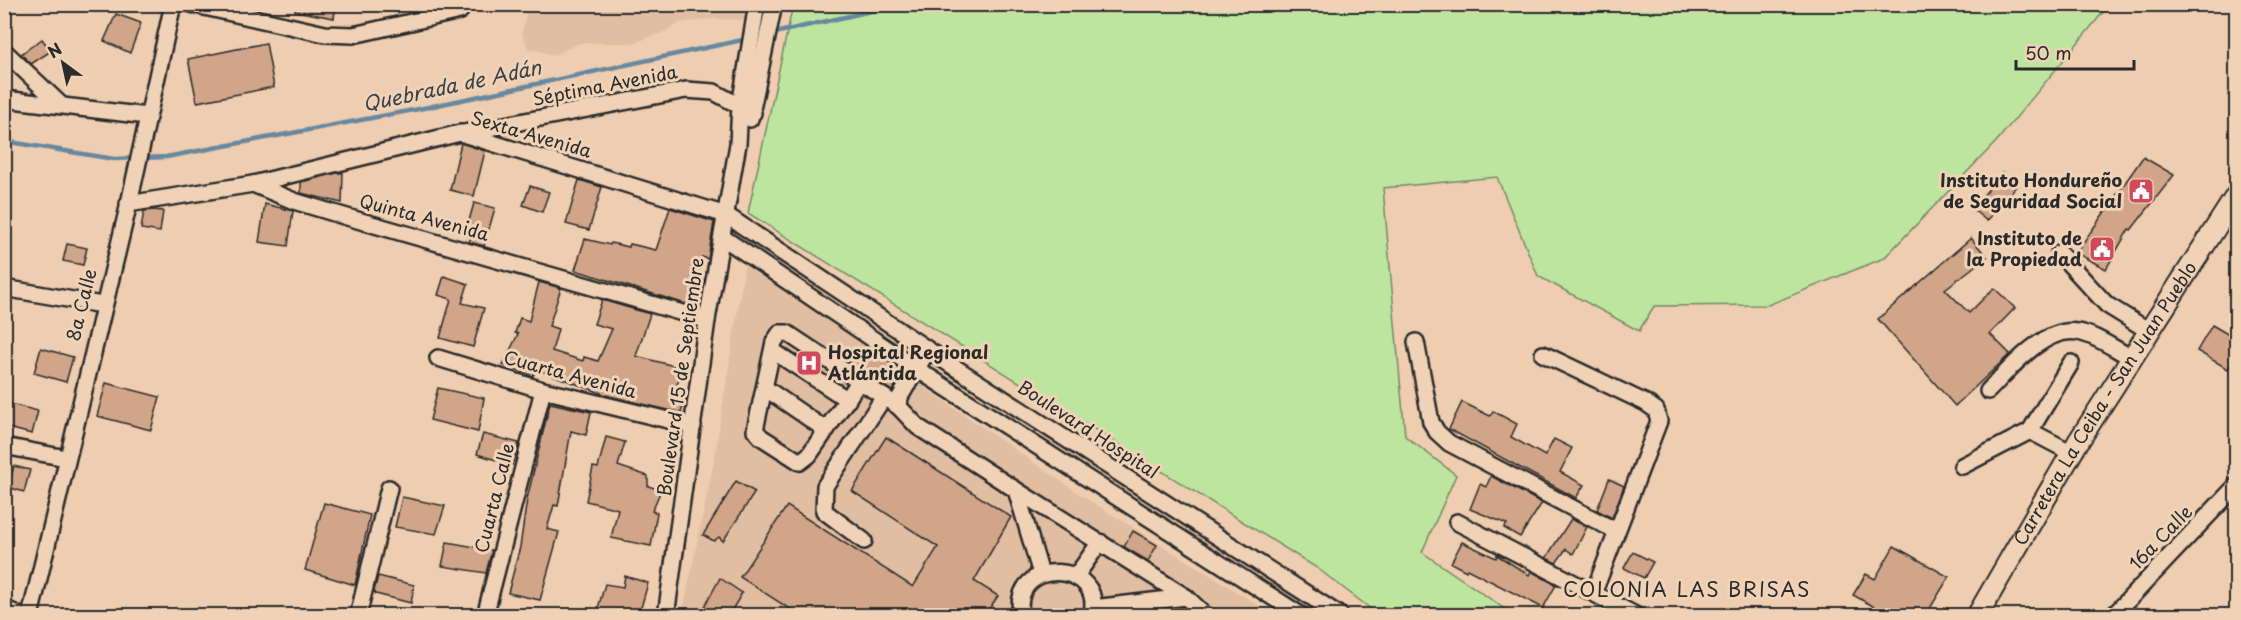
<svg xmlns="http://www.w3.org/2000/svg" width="2241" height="620" font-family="'Playpen Sans',sans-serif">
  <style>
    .built { fill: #e1bea2 }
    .green { fill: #bee5a0; stroke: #748866; stroke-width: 1.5 }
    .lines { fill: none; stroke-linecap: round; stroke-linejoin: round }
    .stream { stroke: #67889f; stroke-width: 4.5 }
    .building { fill: #d0a589; stroke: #2b2b2b; stroke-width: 1.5 }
    .minor-casing { stroke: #2b2b2b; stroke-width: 20 }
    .major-casing { stroke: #2b2b2b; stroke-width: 24 }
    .minor { stroke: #f0d3b7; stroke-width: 15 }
    .major { stroke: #f0d3b7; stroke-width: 20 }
    .labels { text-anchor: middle; stroke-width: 6; stroke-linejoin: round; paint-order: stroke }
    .street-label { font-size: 18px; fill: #2b2b2b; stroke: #f0d3b7 }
    .poi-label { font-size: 18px; font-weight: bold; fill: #2b2b2b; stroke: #f0d3b7; text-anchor: end }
    .water-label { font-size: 20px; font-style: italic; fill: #3a4248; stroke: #f0d3b7 }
    .neighbourhood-label { font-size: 20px; letter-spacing: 1.5px; fill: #2b2b2b; stroke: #f0d3b7 }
  </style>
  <rect width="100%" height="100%" fill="#eecdb0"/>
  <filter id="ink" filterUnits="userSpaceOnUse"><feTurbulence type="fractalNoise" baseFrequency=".0167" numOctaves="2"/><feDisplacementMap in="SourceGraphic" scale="12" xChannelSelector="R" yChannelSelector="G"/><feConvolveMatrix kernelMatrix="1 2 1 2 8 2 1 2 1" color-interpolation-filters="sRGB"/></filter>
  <g filter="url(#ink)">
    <g class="built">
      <path d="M 528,4 L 748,4 L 748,5 L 746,20 L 713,19 L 680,23 L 662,33 L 633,43 L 580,43 L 554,55 L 528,48 L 522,33 Z"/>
      <path d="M 745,264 L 1087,499 L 1274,615 L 682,616 L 714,461 Z"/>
    </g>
    <path class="green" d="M 793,5 L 793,4 L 2109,5 L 1996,142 L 1884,258 L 1768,305 L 1654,306 L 1639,331 L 1538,276 L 1497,177 L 1383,188 L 1405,436 L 1456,475 L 1422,552 L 1515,616 L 1379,615 L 1317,568 L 748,213 Z"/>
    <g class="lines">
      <g class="stream">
        <path d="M 770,34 L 902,4"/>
        <path d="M 4,141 L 114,159 L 135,158"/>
        <path d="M 143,158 L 166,157 L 419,109 L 747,39"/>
      </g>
    </g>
    <g class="building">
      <path d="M 296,4 L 336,4 L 334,18 L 295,11 Z"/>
      <path d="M 116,14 L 141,23 L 130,53 L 104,41 Z"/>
      <path d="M 42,39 L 51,51 L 31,64 L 21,54 Z"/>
      <path d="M 266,43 L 274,87 L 197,102 L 188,59 Z"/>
      <path d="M 461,143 L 485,151 L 474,196 L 450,190 Z"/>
      <path d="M 2143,157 L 2174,175 L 2131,230 L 2129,229 L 2106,269 L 2076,253 Z"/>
      <path d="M 337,173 L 343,173 L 342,203 L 301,193 L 301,182 Z"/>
      <path d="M 2002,173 L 2018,184 L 1987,221 L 1972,209 Z"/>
      <path d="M 579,180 L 602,187 L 589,230 L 566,224 Z"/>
      <path d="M 530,186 L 549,192 L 542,212 L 523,205 Z"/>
      <path d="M 474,203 L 495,208 L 484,246 L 469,242 L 471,237 L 465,235 Z"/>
      <path d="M 265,204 L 293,211 L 288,246 L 259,242 Z"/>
      <path d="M 670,208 L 714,222 L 708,259 L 702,257 L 697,281 L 703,284 L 699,308 L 575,270 L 585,239 L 610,245 L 611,243 L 629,247 L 630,244 L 656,250 Z"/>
      <path d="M 154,210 L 163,211 L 160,232 L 141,229 L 144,211 Z"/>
      <path d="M 1971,238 L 1987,257 L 1945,289 L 1969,313 L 1994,288 L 2015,308 L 1990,334 L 2010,354 L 1955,406 L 1878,319 Z"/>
      <path d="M 67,244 L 87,248 L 83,265 L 63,261 Z"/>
      <path d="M 444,276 L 468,284 L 462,303 L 484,308 L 473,347 L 440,338 L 451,299 L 438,295 Z"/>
      <path d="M 539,282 L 561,288 L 549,326 L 558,329 L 552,351 L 583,361 L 584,357 L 598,361 L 612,329 L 594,324 L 602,300 L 650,314 L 636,356 L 682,368 L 675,392 L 686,396 L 681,413 L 609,396 L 536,369 L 533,376 L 503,365 L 518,334 L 515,333 L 520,318 L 529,321 Z"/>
      <path d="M 2212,325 L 2236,339 L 2236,355 L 2228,369 L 2197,351 Z"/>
      <path d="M 838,347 L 862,362 L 874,352 L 904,372 L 892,391 L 834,352 Z"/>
      <path d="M 41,348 L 73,357 L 66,382 L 34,373 Z"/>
      <path d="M 106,383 L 160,397 L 151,430 L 97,416 Z"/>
      <path d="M 438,388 L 484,398 L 478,432 L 430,420 Z"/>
      <path d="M 1462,402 L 1490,416 L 1493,411 L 1517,424 L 1511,437 L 1545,456 L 1554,439 L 1572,448 L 1560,472 L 1584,485 L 1576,498 L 1449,429 Z"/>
      <path d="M 550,403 L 591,412 L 586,435 L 571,431 L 558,506 L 554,505 L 547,529 L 559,532 L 540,600 L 508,593 L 520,547 L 527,499 Z"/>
      <path d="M 10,404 L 38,411 L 32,434 L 4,427 Z"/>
      <path d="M 483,434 L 519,443 L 512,465 L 477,454 Z"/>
      <path d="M 606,437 L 625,442 L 618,466 L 648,476 L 648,486 L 661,490 L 652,511 L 657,513 L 651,546 L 611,538 L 618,509 L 586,501 L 593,467 L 598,468 Z"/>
      <path d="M 886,437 L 1011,517 L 974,581 L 998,596 L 985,615 L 799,615 L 740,577 L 787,506 L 913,587 L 938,547 L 852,491 Z"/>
      <path d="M 14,466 L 30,470 L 24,492 L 8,487 Z"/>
      <path d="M 1491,476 L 1542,503 L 1520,537 L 1504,528 L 1507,524 L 1470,509 L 1480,484 L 1486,487 Z"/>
      <path d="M 1609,479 L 1624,486 L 1612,518 L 1597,510 Z"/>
      <path d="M 736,481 L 755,492 L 723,541 L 719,537 L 714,541 L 703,535 Z"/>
      <path d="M 402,497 L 445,506 L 436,534 L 395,527 Z"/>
      <path d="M 324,503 L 370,515 L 355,585 L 305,570 Z"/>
      <path d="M 1571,519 L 1587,527 L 1573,554 L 1566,549 L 1556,563 L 1546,558 Z"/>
      <path d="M 1133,531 L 1157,545 L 1148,561 L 1124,547 Z"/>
      <path d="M 447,542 L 492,550 L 486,573 L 442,566 Z"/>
      <path d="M 1462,542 L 1496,558 L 1497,555 L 1529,575 L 1531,571 L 1556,585 L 1543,608 L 1467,569 L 1466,571 L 1451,563 Z"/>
      <path d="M 1894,546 L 1949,577 L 1926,615 L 1889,615 L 1853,595 L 1866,574 L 1875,579 Z"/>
      <path d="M 1633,552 L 1653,562 L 1644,578 L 1624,568 Z"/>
      <path d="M 378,576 L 414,585 L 411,603 L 376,594 L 374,591 Z"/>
      <path d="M 625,576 L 648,583 L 639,615 L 596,615 L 605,584 L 623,587 Z"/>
      <path d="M 720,578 L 742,593 L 729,615 L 700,615 Z"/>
    </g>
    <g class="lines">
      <g class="minor-casing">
        <g id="minor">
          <path d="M 191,4 L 325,34 L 353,35 L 460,11"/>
          <path d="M 4,51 L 61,105"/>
          <path d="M 4,99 L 147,116"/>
          <path d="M 750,119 L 774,4"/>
          <path d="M 463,133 L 686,90 L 714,92 L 753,113"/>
          <path d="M 253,184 L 460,133 L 726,215 L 948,363 L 1341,616"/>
          <path d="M 128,204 L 253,184 L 294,201 L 347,217 L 707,320"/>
          <path d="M 722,237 L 926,375 L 1302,616"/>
          <path d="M 2059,253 L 2107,305 L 2149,331"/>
          <path d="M 4,288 L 102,305"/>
          <path d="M 1416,342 L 1431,422 L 1437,432 L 1449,443 L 1616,531"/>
          <path d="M 773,351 L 848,400"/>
          <path d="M 1543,354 L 1646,403 L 1656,410 L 1659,421 L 1594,592"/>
          <path d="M 438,358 L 543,390 L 693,426"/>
          <path d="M 922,360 L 900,397 L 899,407 L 918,427 L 1016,490 L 1041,574"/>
          <path d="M 859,382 L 809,455 L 800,462 L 761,437 L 755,430 L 774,342 L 780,333 L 787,333 L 899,407"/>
          <path d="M 765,388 L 826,430"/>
          <path d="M 1988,391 C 2009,370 2044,326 2078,332 C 2096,335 2116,350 2132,358"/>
          <path d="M 2030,431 L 2072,453"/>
          <path d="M 4,446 L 66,458"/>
          <path d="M 1962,466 L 2030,431 L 2071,363"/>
          <path d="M 1016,490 L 1186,597 L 1206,616"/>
          <path d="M 1457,522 L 1637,616"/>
          <path d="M 864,541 L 824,511 L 825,486 L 884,397"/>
          <path d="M 1076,576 L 1100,542"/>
          <path d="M 4,608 L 21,616"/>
          <path d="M 1093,608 L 1186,597"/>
          <path d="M 30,616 L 130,199 L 173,4"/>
          <path d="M 358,616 L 389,488"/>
          <path d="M 485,616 L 543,390"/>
          <path d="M 666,616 L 707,320 L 738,144 L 740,106 L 757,4"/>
          <path d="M 1021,616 C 1010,554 1108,562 1091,616"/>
          <path d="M 2113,616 L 2236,486"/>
        </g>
      </g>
      <g class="major-casing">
        <g id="major">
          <path id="s1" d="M 1977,616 L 2078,442 L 2236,196"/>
        </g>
      </g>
      <use href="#minor" class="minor"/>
      <use href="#major" class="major"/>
    </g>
  </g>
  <defs>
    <g id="civic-square" transform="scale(1.35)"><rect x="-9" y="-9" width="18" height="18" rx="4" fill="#d1495b" stroke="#f0d3b7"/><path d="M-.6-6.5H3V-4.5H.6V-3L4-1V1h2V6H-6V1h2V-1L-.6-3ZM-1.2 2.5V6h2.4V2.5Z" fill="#fff"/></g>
    <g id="hospital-square" transform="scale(1.35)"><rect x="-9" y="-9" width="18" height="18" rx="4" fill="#d1495b" stroke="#f0d3b7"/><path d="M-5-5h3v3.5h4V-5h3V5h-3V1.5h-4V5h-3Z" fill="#fff"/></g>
  </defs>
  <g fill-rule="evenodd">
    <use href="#civic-square" x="2141" y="191"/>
    <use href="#civic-square" x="2102" y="249"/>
    <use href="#hospital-square" x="809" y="363"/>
  </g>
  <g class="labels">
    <g class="street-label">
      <text transform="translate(605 86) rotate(-11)" y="6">Séptima Avenida</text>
      <text transform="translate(531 135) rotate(16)" y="6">Sexta Avenida</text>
      <text transform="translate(424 218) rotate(15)" y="6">Quinta Avenida</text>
      <text transform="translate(82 305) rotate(-76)" y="6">8a Calle</text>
      <text transform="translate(570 375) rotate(15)" y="6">Cuarta Avenida</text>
      <text transform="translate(681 377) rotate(-82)" y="6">Boulevard 15 de Septiembre</text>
      <text dy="6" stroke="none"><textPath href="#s1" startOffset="248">Carretera La Ceiba - San Juan Pueblo</textPath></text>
      <text transform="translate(1088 430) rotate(33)" y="6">Boulevard Hospital</text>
      <text transform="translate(495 498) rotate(-76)" y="6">Cuarta Calle</text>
      <text transform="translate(2161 538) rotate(-46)" y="6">16a Calle</text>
    </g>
    <g class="poi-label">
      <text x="2122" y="187">Instituto Hondureño<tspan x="2122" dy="21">de Seguridad Social</tspan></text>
      <text x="2082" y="245">Instituto de<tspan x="2082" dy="21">la Propiedad</tspan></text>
      <text x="828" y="359" text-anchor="start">Hospital Regional<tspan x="828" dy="21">Atlántida</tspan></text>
    </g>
    <g class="water-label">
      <text transform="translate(452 86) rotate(-12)" y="7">Quebrada de Adán</text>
    </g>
    <g class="neighbourhood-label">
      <text x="1687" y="597">COLONIA LAS BRISAS</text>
    </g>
  </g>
  <rect width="2241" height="620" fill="none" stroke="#f0d3b7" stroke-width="24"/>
  <rect x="12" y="12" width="2217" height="596" fill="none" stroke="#2b2b2b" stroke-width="2" filter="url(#ink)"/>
  <g transform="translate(63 63) rotate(327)" stroke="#f0d3b7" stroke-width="4.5" paint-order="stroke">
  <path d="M0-4.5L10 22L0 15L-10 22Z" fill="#2b2b2b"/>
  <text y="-9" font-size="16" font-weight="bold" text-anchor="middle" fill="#2b2b2b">N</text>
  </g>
  <path d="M2016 60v9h118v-9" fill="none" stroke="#2b2b2b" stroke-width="3"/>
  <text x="2025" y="60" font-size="18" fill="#2b2b2b" stroke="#f0d3b7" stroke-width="4.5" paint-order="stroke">50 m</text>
</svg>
